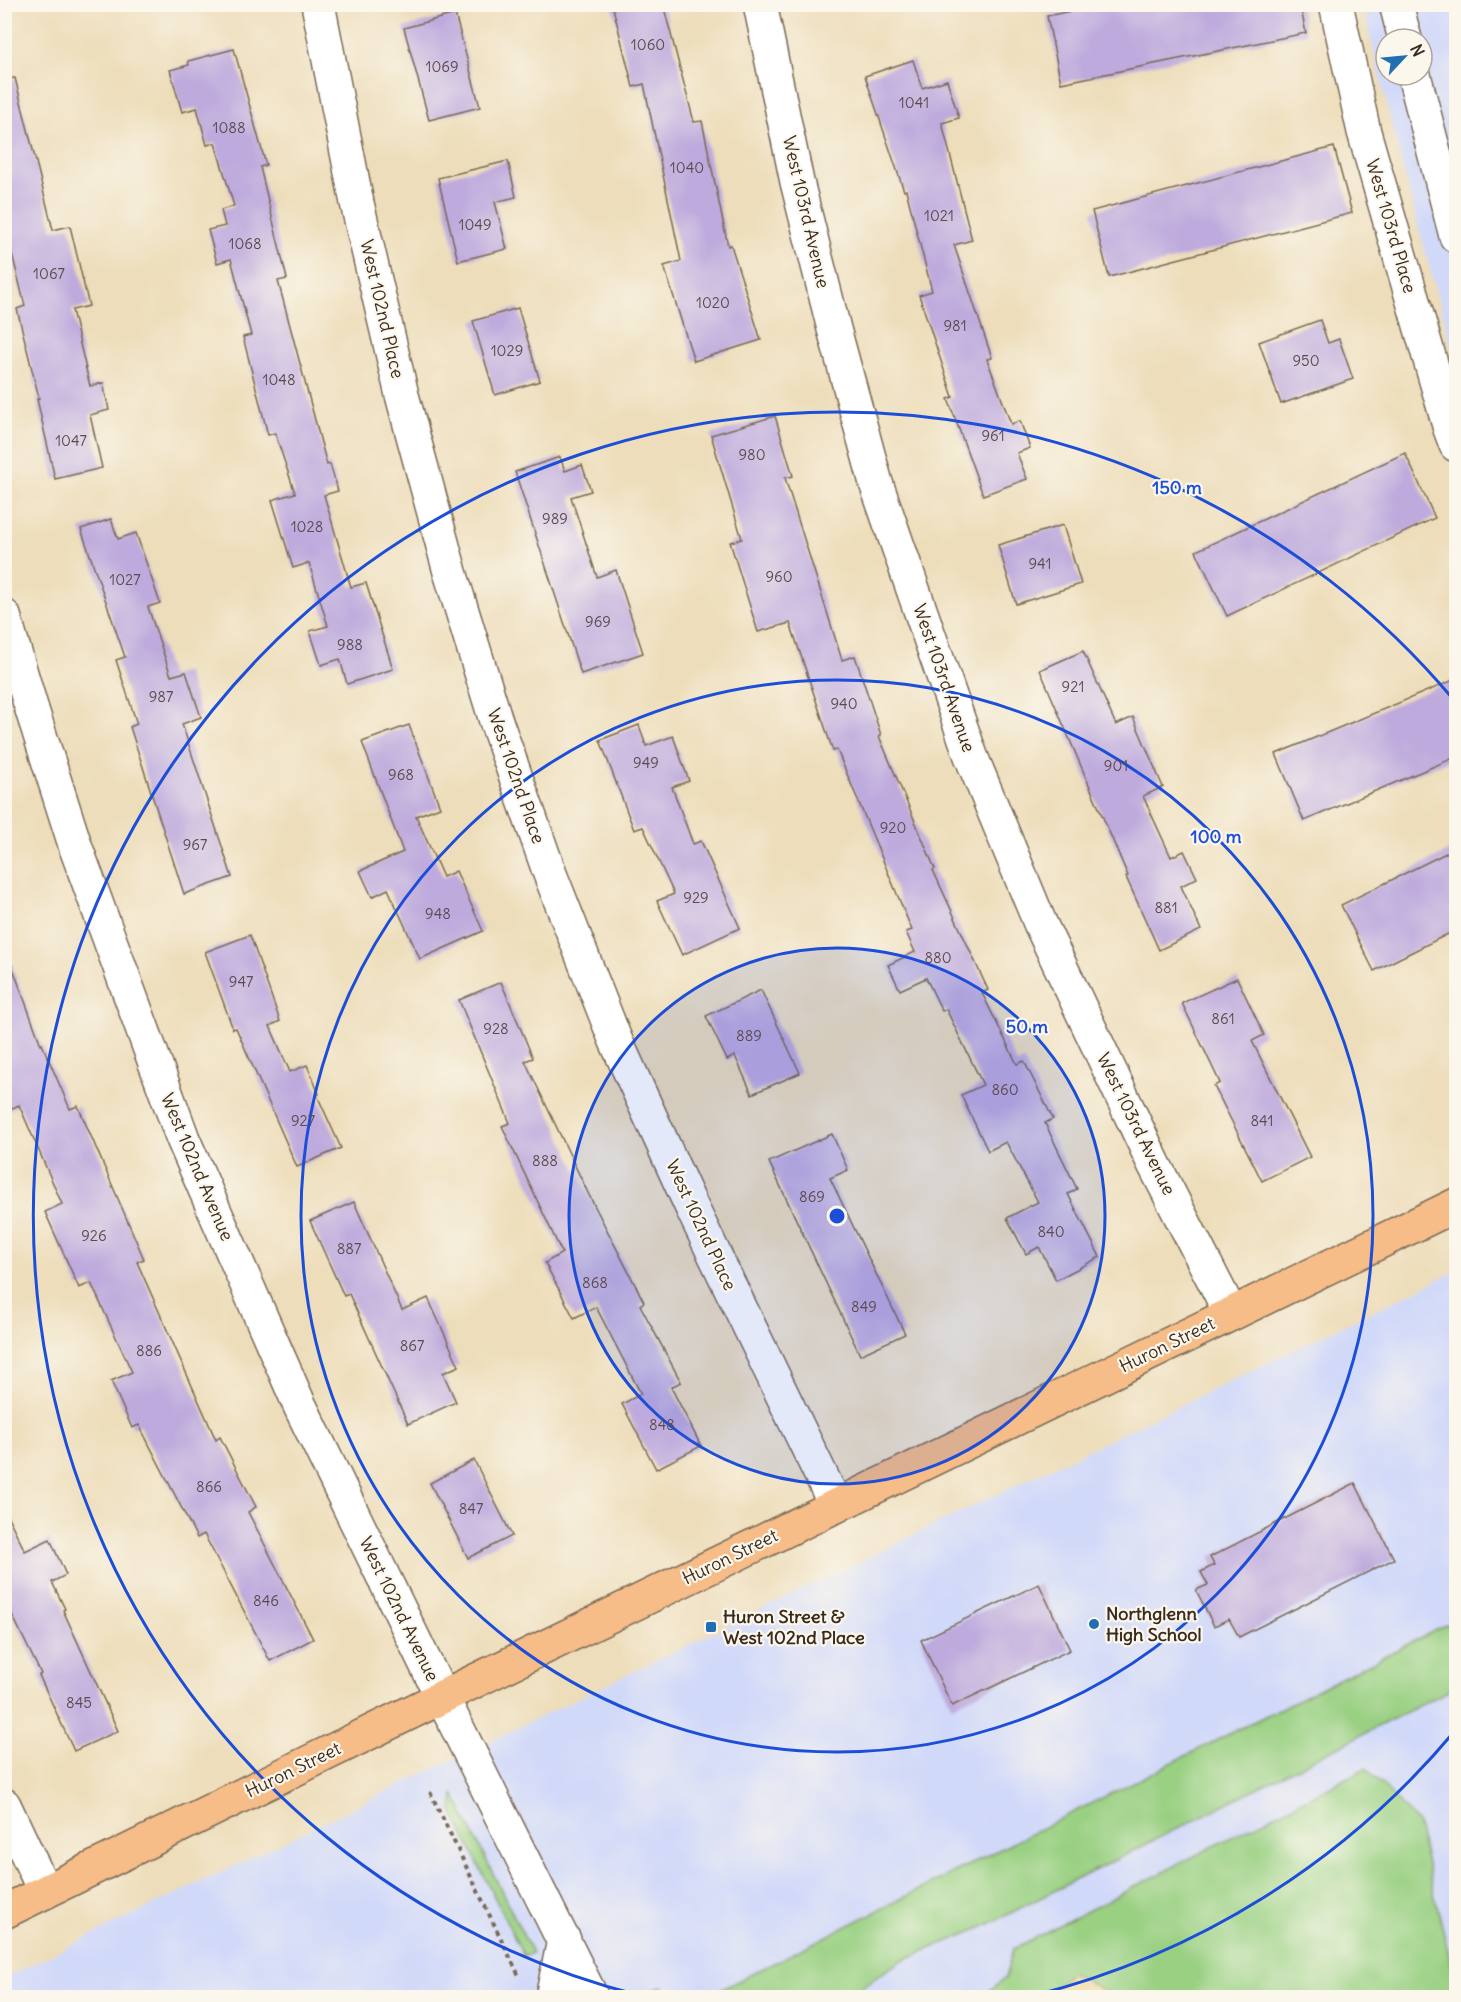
<svg xmlns="http://www.w3.org/2000/svg" width="1461" height="2002" font-family="Delius,sans-serif">
  <style>
    .built { fill: #d1d9f9; fill-rule: evenodd }
    .green { fill: #99d082; stroke: #6a7d50; stroke-width: 1.5 }
    .sand { fill: #eeda9e; stroke: #94825e; stroke-width: 1.5 }
    .building { fill: #beaadd }
    .lines { fill: none; stroke-linecap: round; stroke-linejoin: round }
    .minor-casing { stroke: #796955; stroke-width: 36 }
    .major-casing { stroke: #796955; stroke-width: 36 }
    .path { stroke: #796955; stroke-width: 4; stroke-dasharray: 4.5 4.5; stroke-linecap: butt }
    .minor { stroke: #fff; stroke-width: 33 }
    .major { stroke: #f7bd88; stroke-width: 33 }
    .ring { fill: none; stroke: #1d4ed8; stroke-width: 3 }
    .poi-dot { fill: #1f6fb2; stroke: #fbf7ec; stroke-width: 2 }
    .labels { text-anchor: middle; stroke-width: 4.5; stroke-linejoin: round; paint-order: stroke }
    .number-label { font-size: 15px; fill: #5c4a4e }
    .street-label { font-size: 18px; fill: #3b2a1e; stroke: #fbf7ec }
    .poi-label { font-size: 18px; font-weight: bold; fill: #3b2a1e; stroke: #fbf7ec; text-anchor: start }
    .centre { fill: #1d4ed8; stroke: #fbf7ec; stroke-width: 3 }
    .ring-label { font-size: 18px; text-anchor: middle; font-weight: bold; fill: #1d4ed8; stroke: #fbf7ec; stroke-width: 4.5; stroke-linejoin: round; paint-order: stroke }
  </style>
  <rect width="100%" height="100%" fill="#fbf7ec"/>
  <filter id="ink" filterUnits="userSpaceOnUse"><feTurbulence type="fractalNoise" baseFrequency=".0167" numOctaves="2"/><feDisplacementMap in="SourceGraphic" scale="12" xChannelSelector="R" yChannelSelector="G"/><feConvolveMatrix kernelMatrix="1 2 1 2 8 2 1 2 1" color-interpolation-filters="sRGB"/></filter>
  <filter id="wash" filterUnits="userSpaceOnUse"><feTurbulence type="fractalNoise" baseFrequency=".008" numOctaves="4" result="noise"/><feDisplacementMap in="SourceGraphic" scale="24" xChannelSelector="R" yChannelSelector="G"/><feGaussianBlur stdDeviation="1.35" result="paint"/><feColorMatrix in="noise" values="0 0 0 0 0 0 0 0 0 0 0 0 0 0 0 0 0 1.4 0 .05"/><feComposite in="paint" operator="in"/></filter>
  <g filter="url(#wash)">
    <rect width="100%" height="100%" fill="#edddba"/>
    <g class="built">
      <path d="M 1364,5 L 1456,5 L 1456,363 L 1410,197 L 1371,41 ZM 1386,39 L 1422,39 L 1422,75 L 1386,75 Z"/>
      <path d="M 1456,1271 L 1456,1997 L 5,1998 L 4,1978 Z"/>
    </g>
    <g class="green">
      <path d="M 1456,1620 L 1456,1687 L 981,1928 L 902,1960 L 847,1997 L 706,1997 Z"/>
      <path d="M 1366,1768 L 1417,1822 L 1456,1984 L 1456,1998 L 981,1998 L 1005,1978 L 1013,1949 Z"/>
      <path d="M 454,1794 L 532,1953 L 524,1957 L 452,1811 Z"/>
      <path d="M 663,1986 L 668,1997 L 640,1997 Z"/>
    </g>
    <path class="sand" d="M 1071,1973 L 1100,1988 L 1111,1997 L 1043,1997 Z"/>
    <g id="blocks">
      <g class="building">
        <path d="M 612,4 L 663,4 L 694,122 L 702,121 L 728,246 L 731,245 L 761,340 L 694,361 L 664,266 L 681,261 L 644,84 L 633,87 Z"/>
        <path d="M 1104,4 L 1300,4 L 1306,33 L 1061,83 L 1047,16 Z"/>
        <path d="M 455,14 L 480,107 L 429,120 L 404,28 Z"/>
        <path d="M 234,49 L 266,165 L 260,167 L 287,279 L 278,281 L 327,465 L 330,464 L 338,491 L 324,495 L 351,587 L 366,583 L 393,669 L 347,684 L 340,659 L 321,665 L 310,631 L 328,626 L 309,563 L 293,568 L 272,500 L 295,493 L 275,433 L 268,435 L 243,337 L 251,335 L 231,259 L 217,263 L 208,230 L 225,226 L 221,210 L 234,206 L 215,143 L 207,145 L 197,108 L 182,112 L 170,70 L 189,65 L 188,61 Z"/>
        <path d="M 913,60 L 922,88 L 947,80 L 959,118 L 942,123 L 972,240 L 954,245 L 992,358 L 987,359 L 1011,424 L 1020,421 L 1030,448 L 1017,453 L 1027,479 L 983,495 L 948,399 L 953,397 L 919,295 L 932,291 L 906,190 L 904,191 L 865,76 Z"/>
        <path d="M 15,78 L 53,230 L 70,226 L 89,306 L 72,310 L 90,386 L 103,383 L 109,410 L 90,415 L 102,468 L 55,479 L 37,399 L 39,398 L 17,309 L 25,306 L 4,221 L 4,79 Z"/>
        <path d="M 1334,147 L 1352,213 L 1109,277 L 1092,211 Z"/>
        <path d="M 508,161 L 516,197 L 495,202 L 507,249 L 458,261 L 438,178 Z"/>
        <path d="M 518,308 L 540,381 L 495,395 L 473,321 Z"/>
        <path d="M 1320,320 L 1328,343 L 1339,339 L 1353,379 L 1281,404 L 1259,342 Z"/>
        <path d="M 775,416 L 793,476 L 785,478 L 842,660 L 855,656 L 881,735 L 879,736 L 935,869 L 933,870 L 988,990 L 982,993 L 1017,1064 L 1024,1061 L 1053,1119 L 1045,1123 L 1077,1189 L 1068,1194 L 1100,1257 L 1056,1280 L 1039,1247 L 1026,1254 L 1007,1218 L 1038,1202 L 1006,1142 L 988,1151 L 961,1095 L 983,1085 L 946,1009 L 942,1011 L 926,978 L 900,990 L 888,965 L 915,952 L 906,932 L 912,930 L 837,750 L 833,751 L 790,623 L 758,632 L 730,542 L 742,539 L 711,435 Z"/>
        <path d="M 1405,453 L 1435,518 L 1227,616 L 1196,551 Z"/>
        <path d="M 560,457 L 565,471 L 582,465 L 591,491 L 571,497 L 597,577 L 616,570 L 643,653 L 581,674 L 515,472 Z"/>
        <path d="M 111,519 L 118,539 L 136,533 L 160,603 L 148,607 L 171,676 L 186,672 L 201,717 L 182,724 L 232,877 L 184,894 L 130,727 L 137,724 L 116,660 L 125,657 L 81,529 Z"/>
        <path d="M 1063,525 L 1081,584 L 1016,604 L 998,545 Z"/>
        <path d="M 1083,651 L 1116,725 L 1133,717 L 1163,787 L 1143,796 L 1171,857 L 1184,851 L 1197,878 L 1181,886 L 1201,930 L 1159,950 L 1126,877 L 1128,876 L 1040,670 Z"/>
        <path d="M 1456,679 L 1456,757 L 1304,821 L 1276,754 Z"/>
        <path d="M 409,725 L 440,807 L 416,816 L 443,877 L 456,871 L 483,931 L 420,959 L 388,889 L 372,897 L 360,871 L 403,852 L 362,742 Z"/>
        <path d="M 639,725 L 646,746 L 673,736 L 689,781 L 672,787 L 693,844 L 701,841 L 740,928 L 682,955 L 657,901 L 674,894 L 643,827 L 634,830 L 600,740 Z"/>
        <path d="M 1456,848 L 1456,930 L 1374,971 L 1341,905 Z"/>
        <path d="M 250,935 L 280,1021 L 270,1026 L 290,1072 L 307,1065 L 319,1094 L 317,1095 L 341,1148 L 297,1167 L 236,1028 L 233,1029 L 205,952 Z"/>
        <path d="M 4,955 L 8,955 L 41,1045 L 42,1044 L 70,1109 L 78,1106 L 144,1259 L 137,1262 L 216,1440 L 220,1437 L 256,1507 L 248,1512 L 313,1639 L 270,1661 L 204,1534 L 197,1538 L 139,1425 L 132,1428 L 111,1381 L 132,1372 L 91,1283 L 79,1288 L 45,1212 L 62,1204 L 19,1105 L 4,1112 Z"/>
        <path d="M 1237,978 L 1264,1035 L 1252,1041 L 1310,1157 L 1262,1181 L 1214,1086 L 1220,1083 L 1182,1003 Z"/>
        <path d="M 501,982 L 533,1058 L 525,1061 L 589,1195 L 644,1302 L 640,1305 L 681,1382 L 671,1387 L 701,1446 L 656,1469 L 622,1404 L 641,1394 L 596,1307 L 574,1318 L 545,1263 L 562,1253 L 502,1126 L 510,1123 L 459,1000 Z"/>
        <path d="M 761,990 L 800,1073 L 752,1094 L 735,1056 L 727,1060 L 706,1016 Z"/>
        <path d="M 832,1134 L 848,1170 L 830,1178 L 905,1334 L 860,1355 L 769,1162 Z"/>
        <path d="M 354,1202 L 402,1310 L 428,1298 L 459,1366 L 443,1373 L 456,1402 L 408,1424 L 349,1294 L 344,1296 L 310,1221 Z"/>
        <path d="M 474,1460 L 512,1536 L 468,1558 L 430,1483 Z"/>
        <path d="M 1355,1483 L 1394,1559 L 1239,1637 L 1229,1619 L 1214,1626 L 1196,1590 L 1208,1585 L 1201,1572 L 1214,1565 L 1210,1557 Z"/>
        <path d="M 4,1509 L 25,1551 L 50,1539 L 66,1575 L 52,1582 L 65,1609 L 63,1610 L 118,1731 L 74,1751 L 39,1675 L 41,1674 L 4,1598 Z"/>
        <path d="M 1039,1584 L 1070,1650 L 952,1706 L 921,1640 Z"/>
      </g>
    </g>
  </g>
  <g filter="url(#ink)">
    <use href="#blocks" fill-opacity="0" stroke="#796955" stroke-width="1.5"/>
    <g class="lines">
      <g class="minor-casing">
        <g id="minor">
          <path d="M 318,4 L 357,203 L 402,395 L 450,572 L 496,721 L 550,874 L 615,1039 L 692,1208 L 836,1506"/>
          <path d="M 760,4 L 797,182 L 834,329 L 876,483 L 971,756 L 1040,923 L 1154,1164 L 1231,1314"/>
          <path d="M 1336,4 L 1364,132 L 1450,429 L 1456,445"/>
          <path d="M 1396,4 L 1405,39"/>
          <path d="M 1414,75 L 1456,236"/>
          <path d="M 4,616 L 32,710 L 76,848 L 183,1139 L 300,1406 L 442,1697 L 592,1998"/>
          <path d="M 4,1805 L 45,1892"/>
          <path d="M 552,1998 L 564,1940"/>
        </g>
      </g>
      <g class="major-casing">
        <path id="major" d="M 4,1912 L 442,1697 L 1456,1205"/>
      </g>
      <path class="path" d="M 430,1792 L 520,1978"/>
      <use href="#minor" class="minor"/>
      <use href="#major" class="major"/>
    </g>
  </g>
  <circle cx="837" cy="1216" r="268" fill="#1d4ed8" fill-opacity=".12"/>
  <g class="ring">
    <circle cx="837" cy="1216" r="268"/>
    <circle cx="837" cy="1216" r="536"/>
    <path d="M1453 1733A804 804 0 0 1 1032 1996M642 1996A804 804 0 1 1 1453 699"/>
  </g>
  <g class="poi-dot">
    <circle cx="1094" cy="1624" r="6"/>
    <rect x="705" y="1621" width="12" height="12" rx="3"/>
  </g>
  <g class="labels">
    <g class="number-label">
      <text x="648" y="50">1060</text>
      <text x="442" y="72">1069</text>
      <text x="914" y="108">1041</text>
      <text x="229" y="133">1088</text>
      <text x="687" y="173">1040</text>
      <text x="939" y="221">1021</text>
      <text x="475" y="230">1049</text>
      <text x="245" y="249">1068</text>
      <text x="49" y="279">1067</text>
      <text x="713" y="308">1020</text>
      <text x="955" y="331">981</text>
      <text x="507" y="356">1029</text>
      <text x="1306" y="366">950</text>
      <text x="279" y="385">1048</text>
      <text x="993" y="441">961</text>
      <text x="71" y="446">1047</text>
      <text x="752" y="460">980</text>
      <text x="555" y="524">989</text>
      <text x="307" y="532">1028</text>
      <text x="1040" y="569">941</text>
      <text x="779" y="582">960</text>
      <text x="125" y="585">1027</text>
      <text x="598" y="627">969</text>
      <text x="350" y="650">988</text>
      <text x="1073" y="692">921</text>
      <text x="161" y="702">987</text>
      <text x="844" y="709">940</text>
      <text x="646" y="768">949</text>
      <text x="1116" y="771">901</text>
      <text x="401" y="780">968</text>
      <text x="893" y="833">920</text>
      <text x="195" y="850">967</text>
      <text x="696" y="903">929</text>
      <text x="1166" y="913">881</text>
      <text x="438" y="919">948</text>
      <text x="938" y="963">880</text>
      <text x="241" y="987">947</text>
      <text x="1223" y="1024">861</text>
      <text x="496" y="1034">928</text>
      <text x="749" y="1041">889</text>
      <text x="1005" y="1095">860</text>
      <text x="303" y="1126">927</text>
      <text x="1262" y="1126">841</text>
      <text x="545" y="1166">888</text>
      <text x="812" y="1202">869</text>
      <text x="1051" y="1237">840</text>
      <text x="94" y="1241">926</text>
      <text x="349" y="1254">887</text>
      <text x="595" y="1288">868</text>
      <text x="864" y="1312">849</text>
      <text x="412" y="1351">867</text>
      <text x="149" y="1356">886</text>
      <text x="662" y="1430">848</text>
      <text x="209" y="1492">866</text>
      <text x="471" y="1514">847</text>
      <text x="266" y="1606">846</text>
      <text x="79" y="1708">845</text>
    </g>
    <g class="street-label">
      <text transform="translate(806 212) rotate(77)" y="6">West 103rd Avenue</text>
      <text transform="translate(1391 226) rotate(74)" y="6">West 103rd Place</text>
      <text transform="translate(382 309) rotate(77)" y="6">West 102nd Place</text>
      <text transform="translate(944 678) rotate(71)" y="6">West 103rd Avenue</text>
      <text transform="translate(516 776) rotate(71)" y="6">West 102nd Place</text>
      <text transform="translate(1136 1124) rotate(64)" y="6">West 103rd Avenue</text>
      <text transform="translate(197 1167) rotate(67)" y="6">West 102nd Avenue</text>
      <text transform="translate(701 1225) rotate(65)" y="6">West 102nd Place</text>
      <text transform="translate(1167 1345) rotate(-26)" y="6">Huron Street</text>
      <text transform="translate(730 1557) rotate(-26)" y="6">Huron Street</text>
      <text transform="translate(399 1609) rotate(64)" y="6">West 102nd Avenue</text>
      <text transform="translate(293 1770) rotate(-26)" y="6">Huron Street</text>
    </g>
    <g class="poi-label">
      <text x="1106" y="1620">Northglenn<tspan x="1106" dy="21">High School</tspan></text>
      <text x="723" y="1623">Huron Street &amp;<tspan x="723" dy="21">West 102nd Place</tspan></text>
    </g>
  </g>
  <circle cx="837" cy="1216" r="9" class="centre"/>
  <g class="ring-label">
    <text x="1177" y="494">150 m</text>
    <text x="1216" y="843">100 m</text>
    <text x="1027" y="1033">50 m</text>
  </g>
  <rect width="1461" height="2002" fill="none" stroke="#fbf7ec" stroke-width="24"/>
  <g transform="translate(1404 57) rotate(64)"><circle r="28" fill="#fbf7ec" stroke="#aea59a" stroke-width="1.5"/>
  <path d="M0-4.5L10 22L0 15L-10 22Z" fill="#1f6fb2"/>
  <text y="-9" font-size="16" font-weight="bold" text-anchor="middle" fill="#3b2a1e">N</text>
  </g>
</svg>
